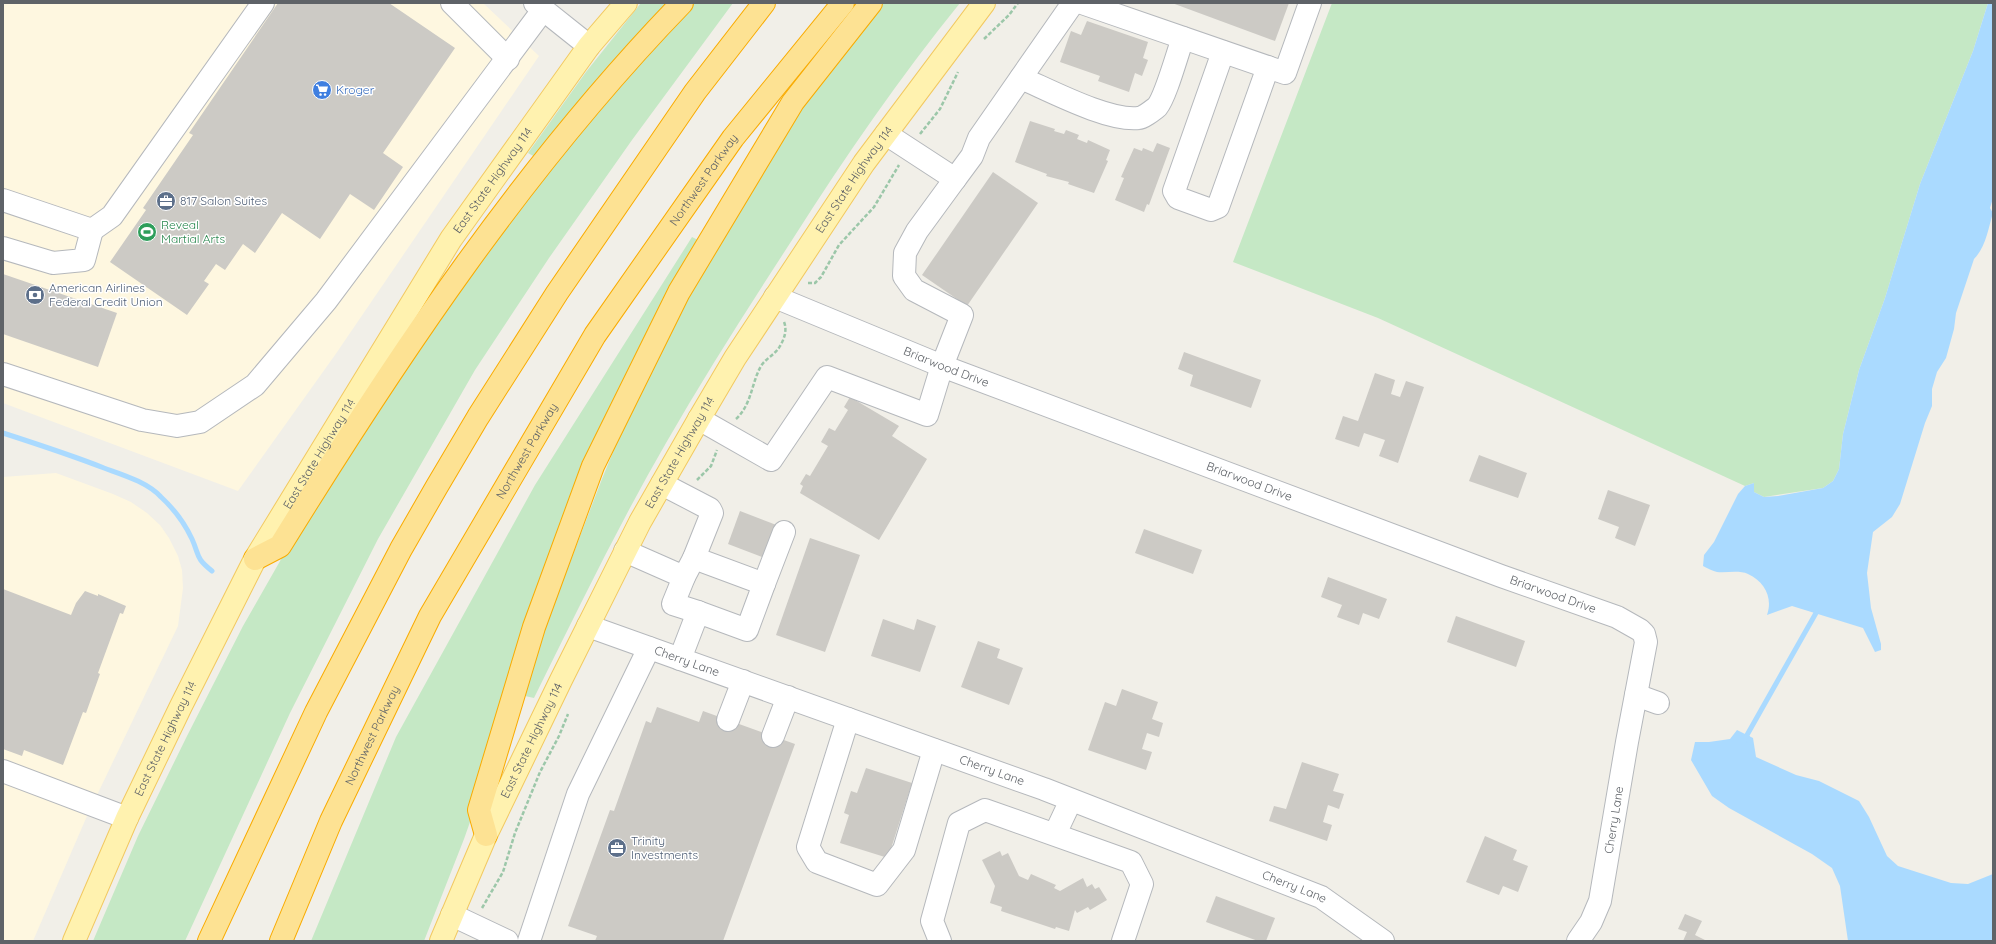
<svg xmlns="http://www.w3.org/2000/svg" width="1996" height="944" font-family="Quicksand,sans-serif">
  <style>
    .commercial { fill: #fef7e0 }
    .green { fill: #c5e8c5 }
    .water { fill: #aadaff }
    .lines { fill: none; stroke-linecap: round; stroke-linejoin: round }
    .stream { stroke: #aadaff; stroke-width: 5 }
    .building { fill: #cccac5 }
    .minor-casing { stroke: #b5b8bc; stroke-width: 24 }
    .major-casing { stroke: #f2c960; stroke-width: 24 }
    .highway-casing { stroke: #f9ab00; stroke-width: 24 }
    .path { stroke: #9cc7a9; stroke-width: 2.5; stroke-dasharray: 4 2; stroke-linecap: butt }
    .minor { stroke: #fff; stroke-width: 22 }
    .major { stroke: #fff2af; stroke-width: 22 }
    .highway { stroke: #fde293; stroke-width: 22 }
    .labels { text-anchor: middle; stroke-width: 3; stroke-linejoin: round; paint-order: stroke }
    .shop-label { font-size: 12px; fill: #366cbe; stroke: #fff; text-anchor: start }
    .street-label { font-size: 12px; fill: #5f6368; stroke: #fff }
    .service-label { font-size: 12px; fill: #4e5e75; stroke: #fff; text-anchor: start }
    .leisure-label { font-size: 12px; fill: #27864d; stroke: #fff; text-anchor: start }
  </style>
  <rect width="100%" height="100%" fill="#f1efe8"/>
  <g class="commercial">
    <path d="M 3,3 L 483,3 L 539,56 L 335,355 L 238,491 L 3,403 Z"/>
    <path d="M 56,473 L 113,494 L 131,502 L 147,513 L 160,525 L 169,538 L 178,556 L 182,570 L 183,588 L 178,626 L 87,816 L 33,941 L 3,941 L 3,477 Z"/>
  </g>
  <g class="green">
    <path d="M 641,3 L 668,3 L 535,157 L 528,153 L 586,72 Z"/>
    <path d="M 691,3 L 733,3 L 632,140 L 549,258 L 475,370 L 378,539 L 290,713 L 185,941 L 93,941 L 138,836 L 187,736 L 243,626 L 296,533 L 502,226 Z"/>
    <path d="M 882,3 L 960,3 C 900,77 845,157 794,237 C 750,305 706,373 666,443 C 618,526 576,613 534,698 L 525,696 L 544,630 L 602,479 L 626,420 L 673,320 L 772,152 L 821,81 Z"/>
    <path d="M 1332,3 L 1988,3 L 1973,51 L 1920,184 L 1885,298 L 1859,370 L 1843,434 L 1839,469 L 1833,481 L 1823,488 L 1764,497 L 1754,492 L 1754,483 L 1745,486 L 1378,318 L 1233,262 Z"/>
    <path d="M 692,237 L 698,240 L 629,373 L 464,839 L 424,941 L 311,941 L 396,737 L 535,485 Z"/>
  </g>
  <g class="water">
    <path d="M 1988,3 L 1993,3 L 1993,198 L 1990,208 L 1993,213 C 1988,229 1986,247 1974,259 L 1956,313 L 1954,329 L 1946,358 L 1937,372 L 1932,389 L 1932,406 L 1925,423 L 1900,504 L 1892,517 L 1873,532 L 1867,573 L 1871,608 L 1881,644 L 1881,650 L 1875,652 L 1863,628 L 1792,606 L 1767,615 C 1773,598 1765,582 1748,574 C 1739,570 1727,573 1717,572 C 1713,571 1707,568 1703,566 L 1704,555 L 1714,542 L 1738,494 L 1745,486 L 1754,483 L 1754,492 L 1764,497 L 1778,496 L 1823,488 L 1833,481 L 1839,469 L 1843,434 L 1859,370 L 1885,298 L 1920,184 L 1973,51 Z"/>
    <path d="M 1737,730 L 1753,738 L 1756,757 L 1796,775 L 1819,781 L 1859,801 L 1869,817 L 1887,856 L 1898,866 L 1951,883 L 1968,884 L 1993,874 L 1993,941 L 1848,941 L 1840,886 L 1832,868 L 1812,854 L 1729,808 L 1712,796 L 1691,760 L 1695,742 L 1709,742 L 1730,739 Z"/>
  </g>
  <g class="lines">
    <g class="stream">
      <path d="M 3,433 C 37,444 71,455 104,468 C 123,475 147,482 161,497 C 173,508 185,524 192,539 C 200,557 195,557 212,571"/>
      <path d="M 1748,740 L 1747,735 L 1816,613"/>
    </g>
  </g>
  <g class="building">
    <path d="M 278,3 L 389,3 L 455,48 L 383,153 L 403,167 L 374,210 L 350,194 L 320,239 L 282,213 L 255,253 L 243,244 L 225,270 L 216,264 L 204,281 L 209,284 L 187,315 L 110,262 L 146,210 L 143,208 L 193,135 L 189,133 Z"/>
    <path d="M 1172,3 L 1289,3 L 1275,41 Z"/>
    <path d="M 1087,21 L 1148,42 L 1143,58 L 1148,60 L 1142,76 L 1135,73 L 1129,92 L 1098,81 L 1100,76 L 1060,62 L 1071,31 L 1081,35 Z"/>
    <path d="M 1030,121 L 1055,129 L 1054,131 L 1064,134 L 1066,130 L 1079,135 L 1077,139 L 1087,143 L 1088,140 L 1110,150 L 1106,160 L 1108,161 L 1094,193 L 1068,184 L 1069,182 L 1046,176 L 1047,174 L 1015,162 Z"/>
    <path d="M 1157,143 L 1170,148 L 1149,205 L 1147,204 L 1144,212 L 1115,200 L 1124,178 L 1121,177 L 1134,148 L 1142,151 L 1143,148 L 1153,152 Z"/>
    <path d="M 993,172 L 1038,203 L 967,306 L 922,275 Z"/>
    <path d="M 3,274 L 117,313 L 98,367 L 3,334 Z"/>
    <path d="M 1184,352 L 1261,380 L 1251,408 L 1190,386 L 1193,375 L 1178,369 Z"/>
    <path d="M 1375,373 L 1395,380 L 1391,394 L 1400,397 L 1406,381 L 1424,387 L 1398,463 L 1379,456 L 1385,440 L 1364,433 L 1359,447 L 1335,439 L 1343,416 L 1358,421 Z"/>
    <path d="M 850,397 L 899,426 L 892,436 L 927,459 L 879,540 L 800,493 L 803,486 L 800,484 L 806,474 L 810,476 L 828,446 L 821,442 L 829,428 L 835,431 L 848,410 L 844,407 Z"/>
    <path d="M 1479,455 L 1527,473 L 1518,498 L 1469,481 Z"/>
    <path d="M 1608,490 L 1650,505 L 1635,546 L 1615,538 L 1619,527 L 1598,519 Z"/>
    <path d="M 740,511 L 779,526 L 767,559 L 728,544 Z"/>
    <path d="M 1144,529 L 1202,550 L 1193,574 L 1135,553 Z"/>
    <path d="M 810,538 L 860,555 L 825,652 L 776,635 Z"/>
    <path d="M 1328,577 L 1387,599 L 1379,619 L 1363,613 L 1359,625 L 1337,617 L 1342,605 L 1321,597 Z"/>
    <path d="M 3,589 L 71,615 L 76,603 L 85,591 L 98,596 L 98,594 L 126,606 L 123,614 L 120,613 L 98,673 L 100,674 L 86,713 L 83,712 L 63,765 L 24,750 L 22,756 L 3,749 Z"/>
    <path d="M 1456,616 L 1525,641 L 1516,667 L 1447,642 Z"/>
    <path d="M 883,619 L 914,630 L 917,619 L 936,626 L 920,672 L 871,656 Z"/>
    <path d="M 978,641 L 1000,649 L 997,658 L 1023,668 L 1009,705 L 961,687 Z"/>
    <path d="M 1122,689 L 1158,702 L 1152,719 L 1163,723 L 1159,737 L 1147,733 L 1142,749 L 1152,752 L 1146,770 L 1088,750 L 1105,702 L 1116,706 Z"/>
    <path d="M 657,707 L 699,722 L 703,711 L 795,744 L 723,941 L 595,941 L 597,936 L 568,926 L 610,810 L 614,811 L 646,721 L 651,723 Z"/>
    <path d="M 1302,762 L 1339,774 L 1333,791 L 1344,794 L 1339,809 L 1328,805 L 1323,822 L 1332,825 L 1327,841 L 1269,821 L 1274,806 L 1286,809 Z"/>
    <path d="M 866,768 L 912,783 L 888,858 L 840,843 L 849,815 L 844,813 L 851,791 L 857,793 Z"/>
    <path d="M 1485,836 L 1517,850 L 1513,860 L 1528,866 L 1518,892 L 1503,886 L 1499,895 L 1466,882 Z"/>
    <path d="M 1000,851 L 1002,856 L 1008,853 L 1019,876 L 1028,880 L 1031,874 L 1056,885 L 1054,888 L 1060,891 L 1083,878 L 1087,887 L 1092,884 L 1095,889 L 1099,887 L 1107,900 L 1090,910 L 1088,907 L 1077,913 L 1075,910 L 1069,931 L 1056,927 L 1055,929 L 1001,911 L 1002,907 L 990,903 L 995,886 L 982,860 Z"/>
    <path d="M 1216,896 L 1275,918 L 1266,941 L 1258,941 L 1206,922 Z"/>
    <path d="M 1685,914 L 1702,921 L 1695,935 L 1707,941 L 1683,941 L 1687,932 L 1678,929 Z"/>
  </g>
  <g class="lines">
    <g class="minor-casing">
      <g id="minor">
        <path d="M 452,3 L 508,59"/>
        <path d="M 535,3 L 589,46"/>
        <path d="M 1082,3 L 1285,73 L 1310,3"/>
        <path d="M 1223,52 L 1174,191 L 1178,198 L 1211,210 L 1218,207 L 1268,67"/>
        <path d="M 1021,78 C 1049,90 1109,122 1139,118 C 1143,118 1153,110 1157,107 C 1166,96 1177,54 1183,38"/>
        <path d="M 955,179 L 972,156 L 979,138 L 1073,3"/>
        <path d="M 3,200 L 92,230 L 84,260 L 53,263 L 3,248"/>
        <path d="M 92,230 L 112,216 L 263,3"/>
        <path id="s1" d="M 775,297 L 942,366 L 1501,576 L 1617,617 L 1640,630 L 1644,634 L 1646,642 L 1627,742 L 1600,901 L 1591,922 L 1578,941"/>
        <path d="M 3,374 L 142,420 L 177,426 L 200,422 L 255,385 L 326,301 L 543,10"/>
        <path d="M 699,419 L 771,460 L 827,377 L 927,415 L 942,366 L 962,315 L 914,290 L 904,276 L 905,253 L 917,231 L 955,179 L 886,134"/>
        <path d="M 662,484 L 710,509 L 712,513 L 694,558 L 764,584 L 747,630 L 698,612 L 680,659"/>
        <path d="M 625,551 L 684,577 L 694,558"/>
        <path d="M 684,577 L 673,604 L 698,612"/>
        <path d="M 764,584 L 784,532"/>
        <path id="s2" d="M 588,626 L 1044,789 L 1321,897 L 1383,941"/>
        <path d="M 1636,695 L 1658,703"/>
        <path d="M 848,719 L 808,847 L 817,862 L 877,885 L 904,850 L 934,750"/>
        <path d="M 728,720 L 743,681"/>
        <path d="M 773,736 L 788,697"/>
        <path d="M 3,771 L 127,818"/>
        <path d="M 1055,834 L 1071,800"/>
        <path d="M 452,915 L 507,941"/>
        <path d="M 529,941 L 578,794 L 649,648"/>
        <path d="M 940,941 L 932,921 L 959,823 L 985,810 L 1131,862 L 1142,884 L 1123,941"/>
      </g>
    </g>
    <g class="major-casing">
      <g id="major">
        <path id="s3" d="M 74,941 L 127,818 L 181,706 L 255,559 L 451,239 L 589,46 L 626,3"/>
        <path id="s4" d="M 441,941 L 486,835 L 561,680 L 640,522 L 699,419 L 735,358 L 864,163 L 984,3"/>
      </g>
    </g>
    <g class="highway-casing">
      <g id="highway">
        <path d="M 255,559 L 280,546 C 398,355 525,165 682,3"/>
        <path d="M 486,835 L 479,810 L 534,627 L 593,466 L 679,292 L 793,102 L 871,3"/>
        <path d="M 209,941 L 316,712 L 401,549 L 436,488 L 478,417 L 557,293 L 695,92 L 764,3"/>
        <path id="s5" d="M 281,941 L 331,821 L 430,616 L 595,335 L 733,138 L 843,3"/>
      </g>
    </g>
    <g class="path">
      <path d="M 984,39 L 1009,15 L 1018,3"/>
      <path d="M 920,134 L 940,109 L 958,72"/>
      <path d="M 808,283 L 815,283 L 821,277 L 839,245 L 874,207 L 899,165"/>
      <path d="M 736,419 C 752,404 751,384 761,366 C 766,358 776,354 780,346 C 785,338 787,329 784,322"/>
      <path d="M 697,480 L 711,466 L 717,450"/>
      <path d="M 482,908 L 503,872 L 515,833 L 540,772 L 559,736 L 568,714"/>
    </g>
    <use href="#minor" class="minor"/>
    <use href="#major" class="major"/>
    <use href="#highway" class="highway"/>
  </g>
  <defs>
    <g id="supermarket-disc" transform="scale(1)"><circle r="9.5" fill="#3f7fe0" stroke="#fff"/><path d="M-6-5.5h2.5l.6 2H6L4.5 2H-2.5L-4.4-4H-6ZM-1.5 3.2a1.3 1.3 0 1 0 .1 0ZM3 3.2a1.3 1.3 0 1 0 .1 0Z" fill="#fff"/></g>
    <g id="office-disc" transform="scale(1)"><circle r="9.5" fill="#5c6f8a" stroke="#fff"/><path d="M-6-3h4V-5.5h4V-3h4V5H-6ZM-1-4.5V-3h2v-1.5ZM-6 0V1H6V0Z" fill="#fff"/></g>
    <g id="stadium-disc" transform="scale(1)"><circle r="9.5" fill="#2e9e5b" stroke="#fff"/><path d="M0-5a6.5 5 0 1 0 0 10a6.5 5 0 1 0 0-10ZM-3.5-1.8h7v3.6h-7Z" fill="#fff"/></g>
    <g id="bank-disc" transform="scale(1)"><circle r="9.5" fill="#5c6f8a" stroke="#fff"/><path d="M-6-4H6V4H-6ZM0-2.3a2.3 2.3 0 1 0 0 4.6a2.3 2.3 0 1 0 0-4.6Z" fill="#fff"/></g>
  </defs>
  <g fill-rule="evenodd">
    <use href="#supermarket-disc" x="322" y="90"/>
    <use href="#office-disc" x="166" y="201"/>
    <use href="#stadium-disc" x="147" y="232"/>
    <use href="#bank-disc" x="35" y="295"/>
    <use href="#office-disc" x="617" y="848"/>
  </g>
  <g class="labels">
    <g class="shop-label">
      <text x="336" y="94">Kroger</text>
    </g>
    <g class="street-label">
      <text dy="4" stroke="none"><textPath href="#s3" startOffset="870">East State Highway 114</textPath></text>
      <text dy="4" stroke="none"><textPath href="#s5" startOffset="873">Northwest Parkway</textPath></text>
      <text dy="4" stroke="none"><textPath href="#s4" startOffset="868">East State Highway 114</textPath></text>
      <text dy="4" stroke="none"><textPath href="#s1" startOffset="185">Briarwood Drive</textPath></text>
      <text dy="4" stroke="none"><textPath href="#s5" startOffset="549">Northwest Parkway</textPath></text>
      <text dy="4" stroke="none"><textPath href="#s4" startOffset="544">East State Highway 114</textPath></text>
      <text dy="4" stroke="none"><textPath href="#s3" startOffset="546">East State Highway 114</textPath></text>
      <text dy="4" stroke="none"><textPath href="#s1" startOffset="509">Briarwood Drive</textPath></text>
      <text dy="4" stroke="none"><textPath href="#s1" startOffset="833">Briarwood Drive</textPath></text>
      <text dy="4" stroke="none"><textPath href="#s2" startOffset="105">Cherry Lane</textPath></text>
      <text dy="4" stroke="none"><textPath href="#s5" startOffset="225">Northwest Parkway</textPath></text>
      <text dy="4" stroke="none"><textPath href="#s3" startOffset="222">East State Highway 114</textPath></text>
      <text dy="4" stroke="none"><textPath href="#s4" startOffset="220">East State Highway 114</textPath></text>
      <text dy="4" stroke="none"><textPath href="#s2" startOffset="429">Cherry Lane</textPath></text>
      <text transform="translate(1614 820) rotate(-81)" y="4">Cherry Lane</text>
      <text dy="4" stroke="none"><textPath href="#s2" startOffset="753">Cherry Lane</textPath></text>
    </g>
    <g class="service-label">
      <text x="180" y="205">817 Salon Suites</text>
      <text x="49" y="292">American Airlines<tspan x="49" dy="14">Federal Credit Union</tspan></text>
      <text x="631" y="845">Trinity<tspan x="631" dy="14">Investments</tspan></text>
    </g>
    <g class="leisure-label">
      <text x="161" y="229">Reveal<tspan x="161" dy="14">Martial Arts</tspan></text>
    </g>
  </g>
  <rect width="1996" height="944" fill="none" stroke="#5f6368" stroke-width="8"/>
</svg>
